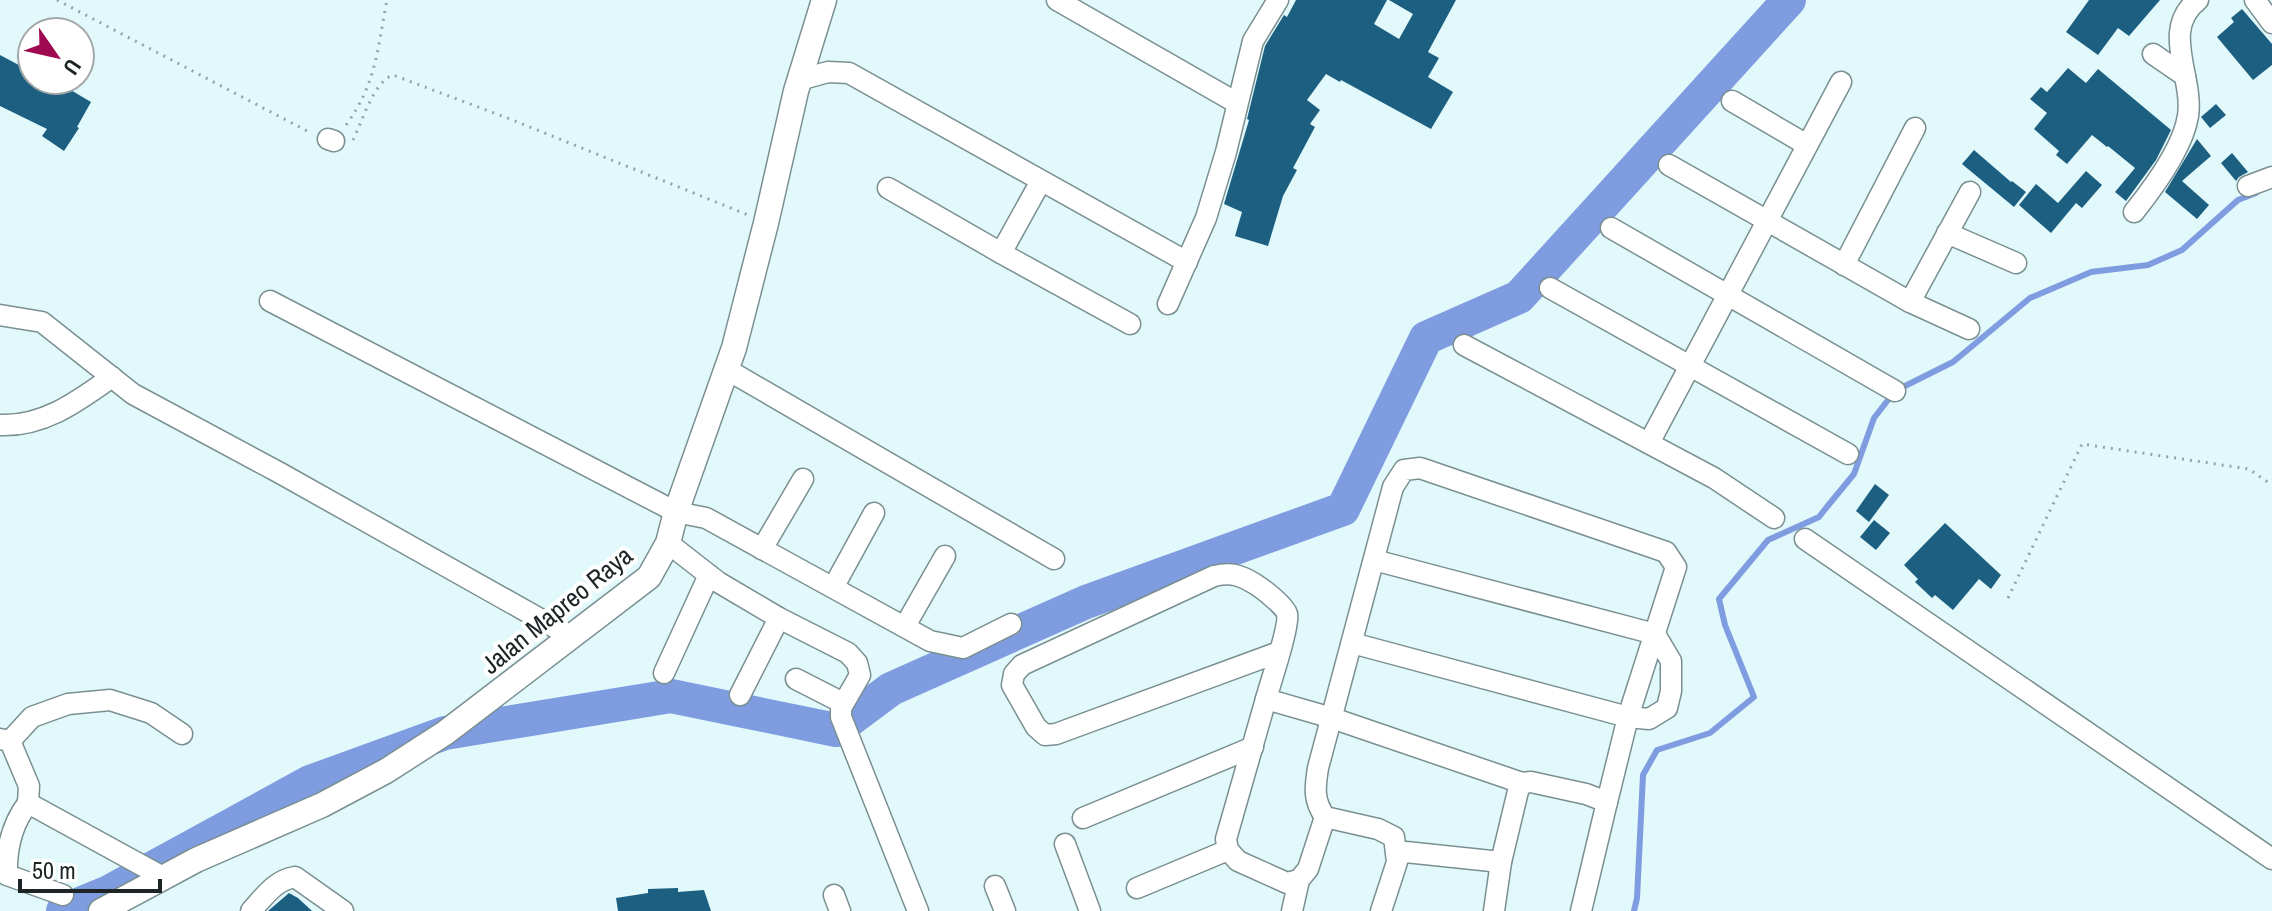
<svg xmlns="http://www.w3.org/2000/svg" width="2272" height="911" font-family="'Archivo Narrow',sans-serif">
  <style>
    .lines { fill: none; stroke-linecap: round; stroke-linejoin: round }
    .stream { stroke: #809ce0; stroke-width: 6 }
    .river { stroke: #809ce0; stroke-width: 34 }
    .building { fill: #1c5f81 }
    .minor-casing { stroke: #7a8f91; stroke-width: 23 }
    .tertiary-casing { stroke: #7a8f91; stroke-width: 27 }
    .path { stroke: #93a4a6; stroke-width: 3; stroke-dasharray: 2 6; stroke-linecap: butt }
    .minor { stroke: #fff; stroke-width: 20 }
    .tertiary { stroke: #fff; stroke-width: 24 }
    .labels { text-anchor: middle; stroke-width: 8; stroke-linejoin: round; paint-order: stroke }
    .street-label { font-size: 26px; fill: #1c2425; stroke: #fff }
  </style>
  <rect width="100%" height="100%" fill="#e2f9fb"/>
  <g class="lines">
    <path class="stream" d="M 1634,911 L 1637,898 L 1643,775 L 1657,750 L 1710,733 L 1754,697 L 1725,625 L 1719,599 L 1768,540 L 1819,517 L 1826,508 L 1854,474 L 1874,418 L 1895,391 L 1953,362 L 2030,298 L 2091,272 L 2148,265 L 2182,250 L 2238,200 L 2256,193"/>
    <path class="river" d="M 63,911 L 109,892 L 310,782 L 445,733 L 671,696 L 836,730 L 891,689 L 1086,602 L 1343,509 L 1426,338 L 1519,297 L 1789,0"/>
  </g>
  <g class="building">
    <path d="M 1296,0 L 1387,0 L 1374,24 L 1399,39 L 1413,14 L 1389,0 L 1456,0 L 1428,52 L 1439,58 L 1428,77 L 1453,92 L 1431,129 L 1341,80 L 1340,82 L 1326,74 L 1307,100 L 1320,110 L 1310,124 L 1315,127 L 1293,168 L 1297,170 L 1283,196 L 1268,246 L 1235,236 L 1242,212 L 1224,204 L 1249,120 L 1247,119 L 1265,46 L 1284,15 L 1287,17 Z"/>
    <path d="M 2089,0 L 2160,0 L 2129,36 L 2118,28 L 2098,55 L 2066,32 Z"/>
    <path d="M 2242,9 L 2272,44 L 2272,65 L 2253,80 L 2217,37 L 2234,22 L 2231,18 Z"/>
    <path d="M 0,55 L 32,72 L 32,80 L 62,80 L 70,87 L 69,89 L 91,102 L 77,127 L 79,128 L 64,151 L 42,136 L 47,129 L 0,106 Z"/>
    <path d="M 2068,68 L 2086,83 L 2098,69 L 2171,130 L 2156,160 L 2126,201 L 2115,192 L 2135,168 L 2108,146 L 2107,147 L 2092,135 L 2067,164 L 2056,155 L 2059,151 L 2034,129 L 2047,113 L 2030,99 L 2041,87 L 2047,92 Z"/>
    <path d="M 2216,104 L 2226,115 L 2210,128 L 2201,117 Z"/>
    <path d="M 2197,139 L 2211,156 L 2182,181 L 2209,205 L 2197,219 L 2165,192 Z"/>
    <path d="M 1974,150 L 2011,182 L 2012,181 L 2026,192 L 2014,207 L 1962,164 Z"/>
    <path d="M 2232,153 L 2248,172 L 2239,177 L 2236,181 L 2221,163 Z"/>
    <path d="M 2086,171 L 2102,185 L 2082,208 L 2076,203 L 2051,233 L 2019,205 L 2036,184 L 2058,203 Z"/>
    <path d="M 1875,484 L 1889,495 L 1869,522 L 1856,511 Z"/>
    <path d="M 1874,520 L 1890,533 L 1876,550 L 1860,537 Z"/>
    <path d="M 1945,523 L 2001,575 L 1991,589 L 1979,579 L 1953,610 L 1935,595 L 1932,598 L 1915,582 L 1918,579 L 1904,565 Z"/>
    <path d="M 678,888 L 678,892 L 704,890 L 711,911 L 618,911 L 616,898 L 648,893 L 648,889 Z"/>
    <path d="M 289,893 L 298,898 L 312,911 L 268,911 Z"/>
  </g>
  <g class="lines">
    <g class="minor-casing">
      <g id="minor">
        <path d="M 1057,0 L 1237,103"/>
        <path d="M 2255,0 L 2272,23"/>
        <path d="M 2153,54 L 2185,76"/>
        <path d="M 799,80 L 828,72 L 849,73 L 1187,262"/>
        <path d="M 1732,101 L 1807,145"/>
        <path d="M 328,139 L 334,141"/>
        <path d="M 1669,165 L 1910,302 L 1969,329"/>
        <path d="M 2248,186 L 2272,177"/>
        <path d="M 888,188 L 1001,253 L 1130,324"/>
        <path d="M 2134,212 C 2154,187 2183,148 2188,116 C 2194,77 2160,29 2198,0"/>
        <path d="M 1611,228 L 1895,391"/>
        <path d="M 1947,233 L 2016,263"/>
        <path d="M 1001,253 L 1041,181"/>
        <path d="M 1844,265 L 1915,128"/>
        <path d="M 1550,288 L 1848,454"/>
        <path d="M 270,301 L 676,512 L 706,518 L 930,641 L 963,648 L 1011,624"/>
        <path d="M 1910,302 L 1970,192"/>
        <path d="M 1168,304 L 1206,218 L 1226,152 L 1253,41 L 1278,0"/>
        <path d="M 0,315 L 42,322 L 133,394 L 280,473 L 572,637"/>
        <path d="M 1464,345 L 1714,478 L 1774,518"/>
        <path d="M 726,369 L 1054,559"/>
        <path d="M 0,425 C 44,427 78,401 112,377"/>
        <path d="M 1649,443 L 1841,82"/>
        <path d="M 1805,539 L 2272,859"/>
        <path d="M 668,543 L 718,582 L 779,618 L 848,653 L 857,663 L 860,675 L 841,708 L 841,717 L 918,911"/>
        <path d="M 762,549 L 803,479"/>
        <path d="M 834,586 L 874,513"/>
        <path d="M 905,626 L 945,556"/>
        <path d="M 1352,643 L 1628,717 L 1649,719 L 1667,708 L 1671,691 L 1671,661 L 1655,634 L 1374,560"/>
        <path d="M 1279,652 L 1056,734 L 1045,735 L 1036,727 L 1012,685 L 1014,674 L 1022,665 L 1214,576 C 1232,572 1240,575 1255,584 C 1263,589 1285,606 1287,614 C 1290,625 1270,684 1266,699 L 1332,718 L 1522,783"/>
        <path d="M 664,673 L 709,575"/>
        <path d="M 796,679 L 843,703"/>
        <path d="M 740,695 L 779,618"/>
        <path d="M 1266,699 L 1226,839 L 1228,850 L 1238,861 L 1287,883 L 1299,880"/>
        <path d="M 0,739 L 10,741 L 29,786 L 28,803"/>
        <path d="M 10,741 L 32,717 L 68,704 L 110,700 L 151,713 L 182,734"/>
        <path d="M 1083,818 L 1253,747"/>
        <path d="M 1065,844 L 1090,911"/>
        <path d="M 995,886 L 1005,911"/>
        <path d="M 1137,888 L 1228,850"/>
        <path d="M 63,895 L 7,875 C 6,849 12,824 28,803 L 163,877"/>
        <path d="M 834,895 L 840,911"/>
        <path d="M 251,911 C 264,897 275,880 295,877 L 343,911"/>
        <path d="M 1292,911 L 1299,880 L 1308,869 L 1325,817"/>
        <path d="M 1381,911 L 1397,862 L 1394,837 L 1378,829 L 1325,817 C 1313,800 1315,787 1318,768 L 1393,487 L 1404,470 L 1420,468 L 1666,552 L 1676,567 L 1628,717 L 1607,802 L 1586,794 L 1531,782 L 1522,783 L 1518,791 L 1501,862 L 1396,851"/>
        <path d="M 1494,911 L 1501,862"/>
        <path d="M 1581,911 L 1607,802"/>
      </g>
    </g>
    <g class="tertiary-casing">
      <path id="tertiary" d="M 101,911 L 196,860 L 322,805 L 386,771 L 445,733 L 649,577 L 668,543 L 676,512 L 734,348 L 766,223 L 796,91 L 824,0"/>
    </g>
    <g class="path">
      <path d="M 57,0 L 309,132"/>
      <path d="M 346,125 C 377,82 377,50 387,0"/>
      <path d="M 353,140 C 362,122 374,81 393,75 L 510,119 L 748,215"/>
      <path d="M 2008,598 L 2082,444 L 2249,469 L 2272,485"/>
    </g>
    <use href="#minor" class="minor"/>
    <use href="#tertiary" class="tertiary"/>
  </g>
  <g class="labels">
    <g class="street-label">
      <text transform="translate(557 610) rotate(-39)" y="9">Jalan Mapreo Raya</text>
    </g>
  </g>
  <g transform="translate(56 56) rotate(124)"><circle r="38" fill="#ffffff" stroke="#a4a7a8" stroke-width="2"/>
  <path d="M0-6L14 30L0 20L-14 30Z" fill="#9f0951"/>
  <text y="-12" font-size="22" font-weight="bold" text-anchor="middle" fill="#1c2425">U</text>
  </g>
  <path d="M20 879v12h140v-12" fill="none" stroke="#1c2425" stroke-width="4"/>
  <text x="32" y="879" font-size="24" fill="#1c2425" stroke="#ffffff" stroke-width="6" paint-order="stroke">50 m</text>
</svg>
